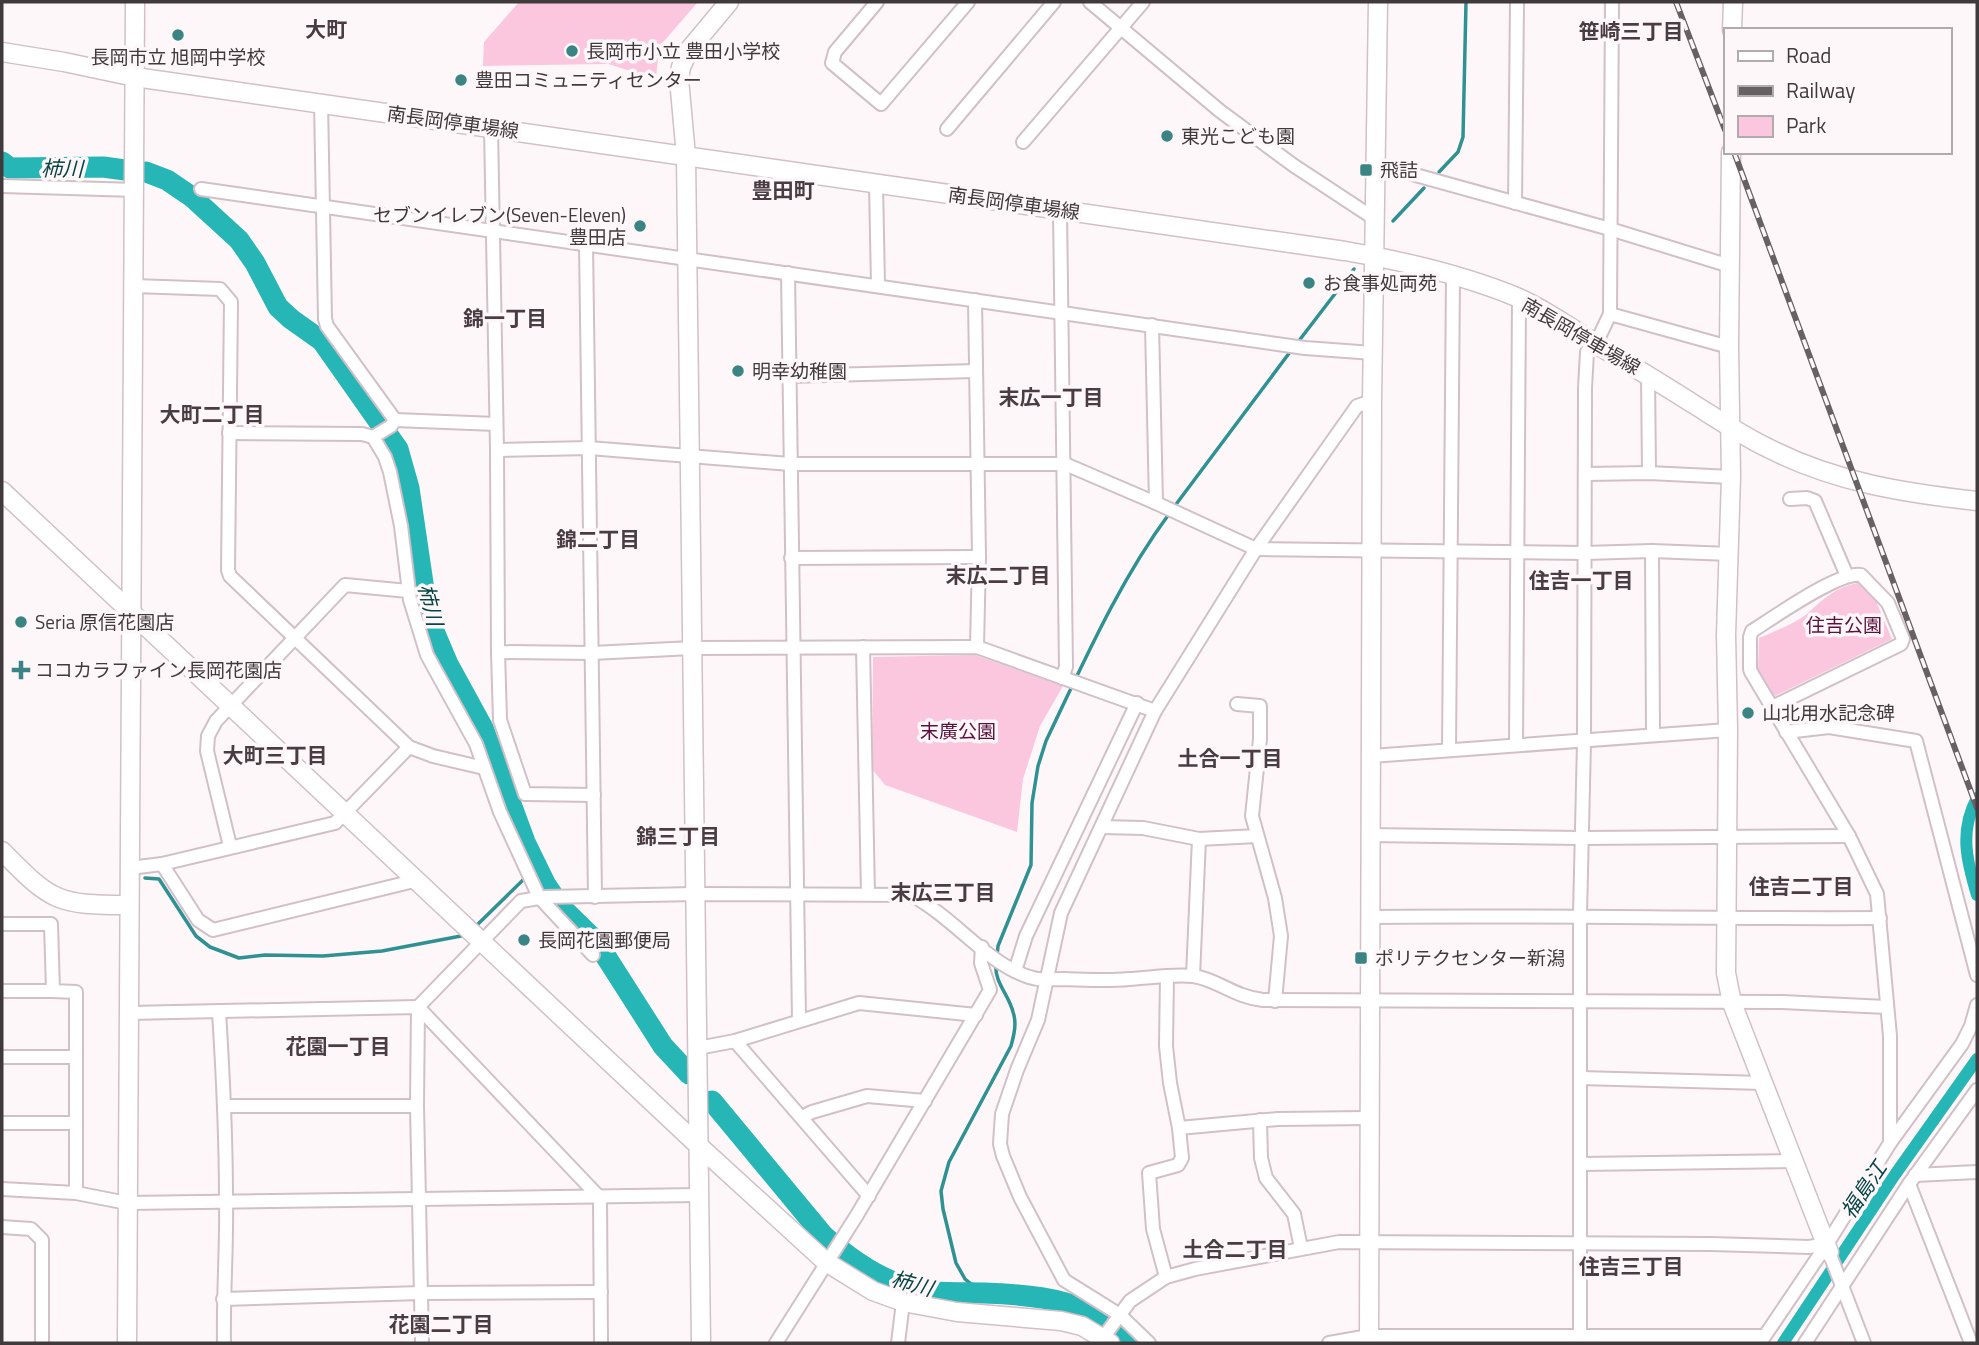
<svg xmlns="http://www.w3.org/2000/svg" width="1979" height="1345" font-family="'Titillium Web','Noto Sans JP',sans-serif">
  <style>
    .green { fill: #fac7de }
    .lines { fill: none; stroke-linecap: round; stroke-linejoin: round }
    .stream { stroke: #2f9192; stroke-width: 3.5 }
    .canal { stroke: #27b6b6; stroke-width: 12 }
    .river { stroke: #27b6b6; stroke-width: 21 }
    .street-casing { stroke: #d1c0c7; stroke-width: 16 }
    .secondary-casing { stroke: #d1c0c7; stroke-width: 21 }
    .street { stroke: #fff; stroke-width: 12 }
    .secondary { stroke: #fff; stroke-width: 18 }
    .rail-casing { stroke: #686164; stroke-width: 6 }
    .rail { stroke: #fef7fa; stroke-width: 3.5; stroke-dasharray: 10; stroke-linecap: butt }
    .poi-dot { fill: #3b8484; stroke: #fef7fa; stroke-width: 2.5 }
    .labels { text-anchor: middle; stroke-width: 7; stroke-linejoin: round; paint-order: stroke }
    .poi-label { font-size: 19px; fill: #413a3d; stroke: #fef7fa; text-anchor: start }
    .street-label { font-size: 19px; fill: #413a3d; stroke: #fef7fa }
    .park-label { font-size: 19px; fill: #5a103b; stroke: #fef7fa }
    .neighbourhood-label { font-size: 21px; font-weight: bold; fill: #493c42; stroke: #fef7fa }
    .water-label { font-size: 21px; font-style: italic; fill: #074545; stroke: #fef7fa }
  </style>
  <rect width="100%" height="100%" fill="#fef7fa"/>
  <g class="green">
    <path d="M 519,2 L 698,2 L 659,47 L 656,79 L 608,64 L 483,66 L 484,42 Z"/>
    <path d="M 1858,583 L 1876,601 L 1892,639 L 1773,697 L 1758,671 L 1759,638 C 1774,631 1795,624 1808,613 C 1824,598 1836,587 1858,583 Z"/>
    <path d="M 975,655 L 1063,686 L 1040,726 L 1023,779 L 1017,832 L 885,785 L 872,769 L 873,657 Z"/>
  </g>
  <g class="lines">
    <g class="stream">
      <path d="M 1439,172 L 1458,152 L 1463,137 L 1466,2"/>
      <path d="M 1393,221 L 1424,188"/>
      <path d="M 1298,342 L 1354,269"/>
      <path d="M 1174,507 L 1293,348"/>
      <path d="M 534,872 L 538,870"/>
      <path d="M 145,878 L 159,879 L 196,936 L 210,947 L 239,958 L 265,955 L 323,956 L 382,951 L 461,936"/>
      <path d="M 477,925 L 524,879"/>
      <path d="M 997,956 L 998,946 L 1031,865 L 1032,803 L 1038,766 L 1046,741 C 1083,664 1118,583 1169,514"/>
      <path d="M 982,1293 L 965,1279 L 956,1263 L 943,1209 L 941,1191 L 949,1162 L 1011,1046 C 1014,1035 1017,1023 1013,1012 C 1009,995 994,982 996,964"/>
    </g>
    <g class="canal">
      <path d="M 1977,798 C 1959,831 1967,862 1977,895"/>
      <path d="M 1783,1343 L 1894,1176 L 1977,1059"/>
    </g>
    <g class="river">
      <path d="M 2,162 L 10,168 L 103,167 L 125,170"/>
      <path d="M 146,172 L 167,180 L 192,197 L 239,240 L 255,263 L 278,307 L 291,319 L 322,341 L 398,449 L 409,488 L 428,617 L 448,664 L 483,728 L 525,842 L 546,885 L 561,907 L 596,941 L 663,1046 L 689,1074"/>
      <path d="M 712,1101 L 823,1235 C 852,1261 886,1285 925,1291 C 945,1294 964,1292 984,1293 C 1040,1295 1093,1300 1132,1343"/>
    </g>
    <g class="street-casing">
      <g id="street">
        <path d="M 877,2 L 835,52 L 832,63 L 881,104 L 968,2"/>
        <path d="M 1090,2 L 1220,111 L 1293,165 L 1375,219"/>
        <path d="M 321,102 L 325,319 L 327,326 L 395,420"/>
        <path d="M 491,128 L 497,450 L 498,652 L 592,653 L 692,648 L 977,647 L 1155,711"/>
        <path d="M 947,129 L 1054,2"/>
        <path d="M 1023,142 L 1143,2"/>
        <path d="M 1376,164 L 1610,229 L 1730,266"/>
        <path d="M 876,183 L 878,286"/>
        <path d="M 2,186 L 136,190"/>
        <path d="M 201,189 L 1305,348 L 1373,353"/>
        <path d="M 1515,203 L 1517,2"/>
        <path d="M 1060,210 L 1066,667 L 1062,678"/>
        <path d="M 586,244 L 595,897"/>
        <path d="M 788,273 L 799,1020"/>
        <path d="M 134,286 L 220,289 L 231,302 L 228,570 L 230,576 L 409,747 L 433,756 L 484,768"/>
        <path d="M 975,300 L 979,557 L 977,647"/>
        <path d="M 1610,314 L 1729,347"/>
        <path d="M 1152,325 L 1156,503"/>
        <path d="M 1648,375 L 1649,473"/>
        <path d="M 790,376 L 976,371"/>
        <path d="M 229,433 L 362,434 L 373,437 L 385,457 L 390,472 L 401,526 L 410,600 L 427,655 L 476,744 L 500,812 L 539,897 L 593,955"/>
        <path d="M 373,437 L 391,426 L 395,420 L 496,424"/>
        <path d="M 497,450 L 589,448 L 790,464 L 1065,464 L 1156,503 L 1256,549 L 1585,553 L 1652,551 L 1730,554"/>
        <path d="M 1586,474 L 1649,473 L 1731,477"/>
        <path d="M 1790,499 L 1807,498 L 1815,501 L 1847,576"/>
        <path d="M 1652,551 L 1653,735"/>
        <path d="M 791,558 L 979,557"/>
        <path d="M 863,647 L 868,894"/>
        <path d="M 498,652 L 500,720 L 525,794 L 594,795"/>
        <path d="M 1237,704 L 1260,706 L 1260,739 L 1252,816 L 1275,898 L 1281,936 L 1275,1001"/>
        <path d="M 1772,707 L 1901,644 L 1903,639 L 1888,603 L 1861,575 C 1839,571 1773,618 1752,631 L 1750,637 L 1750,669 L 1751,672 L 1849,836 L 1877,894 L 1890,1036 L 1890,1143"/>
        <path d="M 1786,732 L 1829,727 L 1916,741 L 1977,975"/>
        <path d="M 1516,744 L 1519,299"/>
        <path d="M 1449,750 L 1453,276"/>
        <path d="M 1371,756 L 1728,730"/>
        <path d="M 1102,827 L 1143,828 L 1199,839 L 1257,836"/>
        <path d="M 1369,835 L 1581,838 L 1849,836"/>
        <path d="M 230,846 L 207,751 L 208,736 L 216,721 L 345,585 L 408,591"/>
        <path d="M 162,864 L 198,920 L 213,930 L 418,880"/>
        <path d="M 130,868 L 162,864 L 335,823 L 409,747"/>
        <path d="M 1371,917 C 1541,915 1710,919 1880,918"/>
        <path d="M 2,924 L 51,924 L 53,991 L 76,992 L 76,1193"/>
        <path d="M 1015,971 L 1026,936 L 1137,703"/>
        <path d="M 1193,976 L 1199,839"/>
        <path d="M 2,991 L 53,991"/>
        <path d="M 219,1012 C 223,1075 226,1137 226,1199 C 227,1247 223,1295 224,1343"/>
        <path d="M 129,1013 L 418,1007 L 600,1198 L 601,1343"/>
        <path d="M 735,1041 L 869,1196"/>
        <path d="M 698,1048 L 735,1041 L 859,1003 L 976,1015"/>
        <path d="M 2,1057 L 76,1057"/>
        <path d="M 1580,1078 L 1763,1083"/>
        <path d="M 224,1106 L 417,1106"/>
        <path d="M 802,1117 L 812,1112 L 867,1096 L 925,1101"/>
        <path d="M 1260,1120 L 1261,1158 L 1266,1178 L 1294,1214 L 1301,1248"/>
        <path d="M 2,1123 L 76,1123"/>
        <path d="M 1179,1128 L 1278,1119 L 1368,1118"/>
        <path d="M 1581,1164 L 1793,1161"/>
        <path d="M 1915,1175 L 1977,1172"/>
        <path d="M 1909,1184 L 1971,1343"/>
        <path d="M 2,1189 L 76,1193 L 127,1203 L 698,1195"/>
        <path d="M 2,1227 L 31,1229 L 42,1240 L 42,1343"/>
        <path d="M 1829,1252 L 1864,1343"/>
        <path d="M 1166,1277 L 1153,1229 L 1149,1173 L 1178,1165 L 1182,1158 L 1179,1128 L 1170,1083 L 1166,1046 L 1167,976"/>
        <path d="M 223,1299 L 421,1293 L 601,1292"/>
        <path d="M 1580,1335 L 1580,915 L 1584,742 L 1585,388 L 1587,352 L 1600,335 L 1610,314 L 1612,2"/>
        <path d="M 1103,1338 L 1130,1301 L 1166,1277 L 1195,1269 L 1339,1242 L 1711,1244 L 1809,1247 L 1827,1244"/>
        <path d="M 1762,1340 L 1827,1244 L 1890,1143 L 1962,1044 L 1971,1026 L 1977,1005"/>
        <path d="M 422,1343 L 417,1106 L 418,1007 L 521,901 L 545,897 L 696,894 L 911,895 C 951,916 981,956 1019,973 C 1039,982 1045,979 1065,979 C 1086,980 1108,981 1129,979 C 1150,978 1172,974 1193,976 C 1217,979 1234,997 1263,1000 L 1782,1002 L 1886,1007"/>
        <path d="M 776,1343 L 857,1215 L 990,990 L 981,963 L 982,947"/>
        <path d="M 898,1343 L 903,1302"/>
        <path d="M 1149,1343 L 1120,1315 L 1064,1280 L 1020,1197 L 1003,1156 L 1000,1144 L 1002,1114 L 1017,1070 L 1038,1020 L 1061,913 L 1155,711 L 1256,549 L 1357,406 L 1372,401"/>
        <path d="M 1329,1343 L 1369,1336 L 1764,1336"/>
        <path d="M 1805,1343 L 1909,1184 L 1977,1090"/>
      </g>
    </g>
    <g class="secondary-casing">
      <g id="secondary">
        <path d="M 1732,30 L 1733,2"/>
        <path d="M 2,52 L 64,62 L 135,77 L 1345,251 C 1403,261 1464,275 1519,298 C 1546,310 1571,328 1596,344 C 1629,364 1662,384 1695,405 C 1719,420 1743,436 1768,448 C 1834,482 1904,493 1977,501"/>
        <path d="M 1731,152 L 1729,347 L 1731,477 L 1726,635 L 1728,730 L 1726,973 L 1732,1003 L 1829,1252"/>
        <path d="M 2,491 L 699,1146 L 826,1262 L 873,1291 L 903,1302 L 957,1312 L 1061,1321 L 1082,1326 L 1110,1343"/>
        <path d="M 2,851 C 52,902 57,905 129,905"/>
        <path d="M 127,1343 L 135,2"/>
        <path d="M 701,1343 L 686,156 L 679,79 L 681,67 L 689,50 L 729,2"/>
        <path d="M 1369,1343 L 1372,401 L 1378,2"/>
      </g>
    </g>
    <use href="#street" class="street"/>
    <use href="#secondary" class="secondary"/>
    <g class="rail-casing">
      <g id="rail">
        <path d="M 1676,2 L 1725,130"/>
        <path d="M 1734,152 L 1977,808"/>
      </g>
    </g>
    <use href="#rail" class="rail"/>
  </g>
  <g class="poi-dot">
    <circle cx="178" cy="35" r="7"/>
    <circle cx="572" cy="51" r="7"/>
    <circle cx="461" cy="80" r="7"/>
    <circle cx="1167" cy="136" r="7"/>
    <rect x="1359" y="163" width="14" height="14" rx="3.5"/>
    <circle cx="640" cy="226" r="7"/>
    <circle cx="1309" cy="283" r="7"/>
    <circle cx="738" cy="371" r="7"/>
    <circle cx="21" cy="622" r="7"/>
    <path d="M17.5 659.5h7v7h7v7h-7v7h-7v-7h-7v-7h7z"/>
    <circle cx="1748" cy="713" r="7"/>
    <circle cx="524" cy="940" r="7"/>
    <rect x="1354" y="951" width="14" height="14" rx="3.5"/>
  </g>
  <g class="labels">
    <g class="poi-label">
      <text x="586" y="58">長岡市小立 豊田小学校</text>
      <text x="178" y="64" text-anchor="middle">長岡市立 旭岡中学校</text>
      <text x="475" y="87">豊田コミュニティセンター</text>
      <text x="1181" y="143">東光こども園</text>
      <text x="1380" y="177">飛詰</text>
      <text x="626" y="222" text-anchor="end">セブンイレブン(Seven-Eleven)<tspan x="626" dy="22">豊田店</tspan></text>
      <text x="1323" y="290">お食事処両苑</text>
      <text x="752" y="378">明幸幼稚園</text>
      <text x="35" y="629">Seria 原信花園店</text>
      <text x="35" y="677">ココカラファイン長岡花園店</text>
      <text x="1762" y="720">山北用水記念碑</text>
      <text x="538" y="947">長岡花園郵便局</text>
      <text x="1375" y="965">ポリテクセンター新潟</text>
    </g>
    <g class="street-label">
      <text transform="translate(453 122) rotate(8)" y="7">南長岡停車場線</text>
      <text transform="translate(1014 203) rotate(8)" y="7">南長岡停車場線</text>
      <text transform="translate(1581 336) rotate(30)" y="7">南長岡停車場線</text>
    </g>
    <g class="park-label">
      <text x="1844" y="632">住吉公園</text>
      <text x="958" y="738">末廣公園</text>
    </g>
    <g class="neighbourhood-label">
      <text x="326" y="37">大町</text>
      <text x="1631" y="39">笹崎三丁目</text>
      <text x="783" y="198">豊田町</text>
      <text x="505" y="326">錦一丁目</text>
      <text x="1051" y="405">末広一丁目</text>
      <text x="212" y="422">大町二丁目</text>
      <text x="598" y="547">錦二丁目</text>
      <text x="998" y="583">末広二丁目</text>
      <text x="1581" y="588">住吉一丁目</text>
      <text x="275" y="763">大町三丁目</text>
      <text x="1230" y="766">土合一丁目</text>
      <text x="678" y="844">錦三丁目</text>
      <text x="1801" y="894">住吉二丁目</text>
      <text x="943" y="900">末広三丁目</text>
      <text x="338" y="1054">花園一丁目</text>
      <text x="1235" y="1257">土合二丁目</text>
      <text x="1631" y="1274">住吉三丁目</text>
      <text x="441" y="1332">花園二丁目</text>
    </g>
    <g class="water-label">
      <text transform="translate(62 169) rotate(1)" y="7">柿川</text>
      <text transform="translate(430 605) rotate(76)" y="7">柿川</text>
      <text transform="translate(1864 1190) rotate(-56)" y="7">福島江</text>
      <text transform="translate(912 1284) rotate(15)" y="7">柿川</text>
    </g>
  </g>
  <rect width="1979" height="1345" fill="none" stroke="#413a3d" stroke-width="7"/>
  <rect x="1724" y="28" width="228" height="126" fill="#fef7fa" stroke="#b2abae" stroke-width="2"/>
  <rect x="1738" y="51" width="35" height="10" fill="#ffffff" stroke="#b2abae" stroke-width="2"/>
  <text x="1786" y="63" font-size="21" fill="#413a3d">Road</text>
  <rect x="1738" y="86" width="35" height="10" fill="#686164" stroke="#b2abae" stroke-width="2"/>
  <text x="1786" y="98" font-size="21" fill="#413a3d">Railway</text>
  <rect x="1738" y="116" width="35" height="21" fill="#fac7de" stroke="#b2abae" stroke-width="2"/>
  <text x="1786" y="133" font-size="21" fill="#413a3d">Park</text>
</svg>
